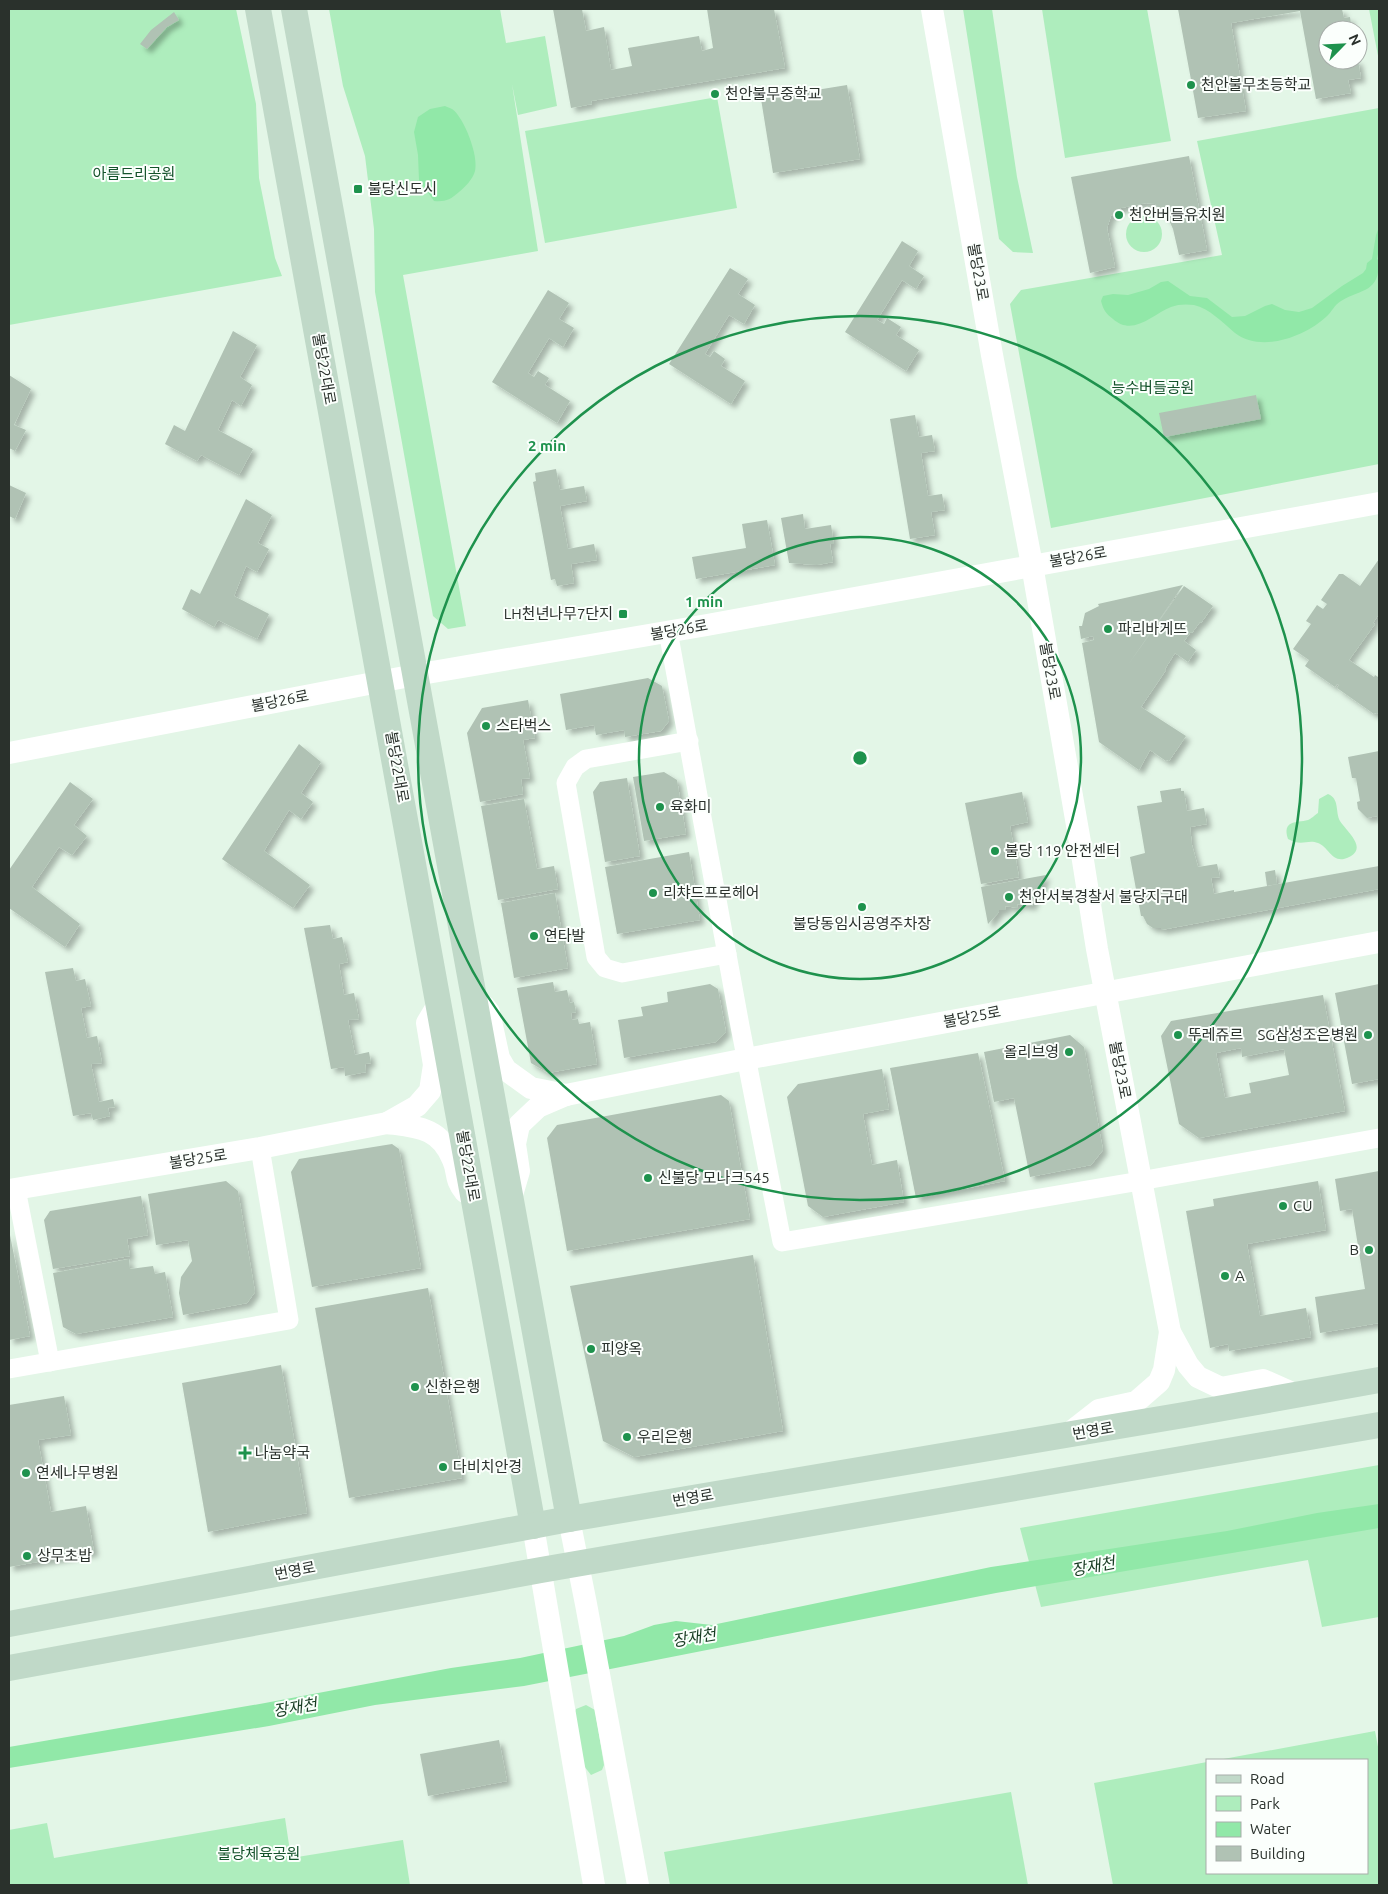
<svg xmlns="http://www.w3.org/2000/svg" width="1388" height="1894" font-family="Ubuntu,'Noto Sans KR',sans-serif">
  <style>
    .green { fill: #aeedbd }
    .water { fill: #91e8a8 }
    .building { fill: #b0c2b4; fill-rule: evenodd; filter: url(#shadow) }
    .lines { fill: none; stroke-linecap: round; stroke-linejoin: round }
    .minor { stroke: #fff; stroke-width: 19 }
    .tertiary { stroke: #fff; stroke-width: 22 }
    .secondary { stroke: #c0d9c8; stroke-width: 26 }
    .ring { fill: none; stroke: #1e924d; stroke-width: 2.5 }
    .poi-dot { fill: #1e924d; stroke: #fbfffc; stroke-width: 2 }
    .labels { text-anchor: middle; stroke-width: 4; stroke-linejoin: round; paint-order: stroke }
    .poi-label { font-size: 15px; fill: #2a312c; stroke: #fbfffc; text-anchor: start }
    .park-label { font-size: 15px; fill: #14532b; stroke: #fbfffc }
    .street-label { font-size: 15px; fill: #2a312c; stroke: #fbfffc }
    .water-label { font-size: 16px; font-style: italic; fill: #183c23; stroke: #fbfffc }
    .centre { fill: #1e924d; stroke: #fbfffc; stroke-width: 2.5 }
    .ring-label { font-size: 15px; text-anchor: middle; font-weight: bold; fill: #1e924d; stroke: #fbfffc; stroke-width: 4; stroke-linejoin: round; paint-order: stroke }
  </style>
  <defs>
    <filter id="shadow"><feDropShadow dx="4.5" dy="4.5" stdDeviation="2.5" flood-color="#0004"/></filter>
  </defs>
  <rect width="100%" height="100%" fill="#e3f6e7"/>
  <g class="green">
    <path d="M 9,9 L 236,9 L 256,104 L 259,178 L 275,258 L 282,276 L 9,325 Z"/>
    <path d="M 329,9 L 500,9 L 506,43 L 545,36 L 557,106 L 518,115 L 512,84 L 538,251 L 403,275 L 466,626 L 448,629 L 433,616 L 375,292 L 374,229 L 365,156 L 343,86 Z"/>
    <path d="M 963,9 L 992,9 L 1017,177 L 1033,253 L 1013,252 L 999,239 Z"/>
    <path d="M 1042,9 L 1147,9 L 1171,141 L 1065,158 Z"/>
    <path d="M 1369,9 L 1379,9 L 1379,61 Z"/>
    <path d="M 717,97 L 737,208 L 545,243 L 525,131 Z"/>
    <path d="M 1379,108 L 1379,464 L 1051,528 L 1010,304 L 1021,290 L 1222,255 L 1197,141 Z"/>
    <circle cx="1144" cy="234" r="18"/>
    <path d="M 1328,794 C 1340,799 1335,812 1340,821 C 1346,831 1370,849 1347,858 C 1332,864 1329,847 1318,843 C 1307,839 1302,847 1288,839 C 1282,820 1296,823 1308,820 C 1311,819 1315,815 1318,813 L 1319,799 Z"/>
    <path d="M 1379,1465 L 1379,1617 L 1322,1627 L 1308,1560 L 1041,1607 L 1020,1528 Z"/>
    <path d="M 586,1705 L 595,1710 L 604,1765 L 602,1770 L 591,1775 L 584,1766 L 574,1714 L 576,1709 Z"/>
    <path d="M 1375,1731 L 1379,1752 L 1379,1885 L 1113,1885 L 1094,1783 L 1207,1762 L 1207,1873 L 1367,1873 L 1367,1760 L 1218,1760 Z"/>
    <path d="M 1011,1792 L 1028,1885 L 670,1885 L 664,1852 Z"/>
    <path d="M 285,1818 L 291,1858 L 403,1840 L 410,1885 L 9,1885 L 9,1830 L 47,1823 L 54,1858 Z"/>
  </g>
  <g class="water">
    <path d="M 445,106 C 447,107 450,108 452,109 C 464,117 479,156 475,171 C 473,179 465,187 459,192 C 450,200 445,202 434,201 L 419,180 L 418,155 L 414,132 L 418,117 L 430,109 Z"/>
    <path d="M 1379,227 L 1379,249 L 1377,259 L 1379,261 C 1379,293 1363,288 1341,301 C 1334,305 1332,312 1326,317 C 1304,337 1261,353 1235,333 C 1223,323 1209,308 1194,305 C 1187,304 1178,304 1171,307 C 1153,314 1133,337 1113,319 C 1106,314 1103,309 1101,301 L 1103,296 L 1113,294 L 1128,295 L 1149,289 L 1161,282 L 1168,281 L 1190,296 L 1207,298 L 1232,317 L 1245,316 L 1265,306 L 1272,304 L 1285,310 L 1299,312 L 1312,308 L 1342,286 L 1363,273 L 1366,269 L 1367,263 L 1372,259 L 1376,235 Z"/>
    <path d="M 1379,1504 L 1379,1528 L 996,1593 L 524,1686 L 375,1705 L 269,1726 L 9,1768 L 9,1747 L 265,1703 L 451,1668 L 520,1658 L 624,1636 L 654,1625 L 676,1621 L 712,1625 L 991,1567 L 1227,1531 L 1317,1513 Z"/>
  </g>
  <g class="building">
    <path d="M 553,9 L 582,9 L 586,31 L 604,27 L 611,70 L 632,66 L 628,48 L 699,36 L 702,51 L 713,48 L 707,9 L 774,9 L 785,68 L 591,101 L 592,104 L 571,108 Z"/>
    <path d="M 1178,9 L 1342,9 L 1344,18 L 1350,17 L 1352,30 L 1328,30 L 1328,60 L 1358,60 L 1361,78 L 1348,80 L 1351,93 L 1316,99 L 1300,11 L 1231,23 L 1246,111 L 1198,118 Z"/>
    <path d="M 174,12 L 179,20 L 167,27 L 147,49 L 140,44 L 151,30 Z"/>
    <path d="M 847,85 L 860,159 L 773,173 L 761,99 Z"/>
    <path d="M 1189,156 L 1207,250 L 1179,255 L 1173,229 L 1169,220 L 1155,204 L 1146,203 L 1121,208 L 1111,216 L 1107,228 L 1115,267 L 1090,273 L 1071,177 Z"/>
    <path d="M 902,241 L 918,251 L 909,266 L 924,276 L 916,289 L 902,280 L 877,320 L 884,324 L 887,318 L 901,327 L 896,335 L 919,350 L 906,371 L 845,332 Z"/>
    <path d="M 730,268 L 748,279 L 738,294 L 755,305 L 744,324 L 729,315 L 705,354 L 710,357 L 714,351 L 725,359 L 721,366 L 745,381 L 731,404 L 669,364 Z"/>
    <path d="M 548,290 L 569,303 L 559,319 L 574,328 L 563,347 L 549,338 L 528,373 L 534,377 L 538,371 L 549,378 L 545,385 L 570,401 L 557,423 L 492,382 Z"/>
    <path d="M 233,331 L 257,345 L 240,377 L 252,385 L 241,406 L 232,400 L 218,430 L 253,449 L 239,475 L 201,455 L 197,461 L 165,444 L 174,425 L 185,431 Z"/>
    <path d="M 9,375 L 31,389 L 14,425 L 26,430 L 15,451 L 9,448 Z"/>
    <path d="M 1256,395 L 1261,419 L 1164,437 L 1159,413 Z"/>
    <path d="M 915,415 L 919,437 L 932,435 L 935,451 L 921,453 L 928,496 L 942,494 L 945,510 L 931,512 L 935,535 L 910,539 L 890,419 Z"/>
    <path d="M 556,469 L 560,490 L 584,486 L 587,501 L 560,506 L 568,549 L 594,544 L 597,560 L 571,564 L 574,583 L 557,586 L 555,579 L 551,580 L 533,482 L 536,481 L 535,473 Z"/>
    <path d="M 9,485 L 26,493 L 15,519 L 9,516 Z"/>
    <path d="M 246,499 L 272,515 L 258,543 L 269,549 L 257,572 L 246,566 L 234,596 L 269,614 L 257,639 L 218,620 L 214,627 L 182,609 L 191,589 L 200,594 Z"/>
    <path d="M 803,514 L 805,529 L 831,525 L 834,544 L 830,544 L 833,562 L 817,565 L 789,563 L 781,518 Z"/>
    <path d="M 767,520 L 775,565 L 696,579 L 692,557 L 746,548 L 742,524 Z"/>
    <path d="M 1379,559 L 1379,614 L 1373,623 L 1375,624 L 1349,660 L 1374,677 L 1375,675 L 1378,677 L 1379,675 L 1379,712 L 1377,714 L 1375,713 L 1374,714 L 1337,688 L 1339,685 L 1337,684 L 1335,687 L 1305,666 L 1309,660 L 1293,649 L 1311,624 L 1306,621 L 1317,605 L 1323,609 L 1327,604 L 1321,600 L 1339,574 L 1343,574 L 1360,586 Z"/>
    <path d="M 1183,585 L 1128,665 L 1184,586 L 1213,606 L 1201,623 L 1200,622 L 1192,633 L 1191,632 L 1184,641 L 1196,650 L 1188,662 L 1175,653 L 1165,669 L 1166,670 L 1141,707 L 1186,736 L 1169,761 L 1167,760 L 1166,761 L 1150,750 L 1139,770 L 1099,742 L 1082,643 L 1094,640 L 1093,636 L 1081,639 L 1079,626 L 1082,626 L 1085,613 L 1099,606 L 1098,604 Z"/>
    <path d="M 648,678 L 662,686 L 669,721 L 661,731 L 625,737 L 624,730 L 596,735 L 594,725 L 566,730 L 560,694 Z"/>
    <path d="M 528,700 L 535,738 L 523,740 L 530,778 L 521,779 L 523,794 L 480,802 L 467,733 L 482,708 Z"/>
    <path d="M 299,744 L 321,762 L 301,793 L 313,802 L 301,819 L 289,810 L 264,851 L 310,885 L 293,908 L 222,859 Z"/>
    <path d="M 1379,751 L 1379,825 L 1378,825 L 1377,816 L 1367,818 L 1358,809 L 1357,802 L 1360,801 L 1356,778 L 1352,778 L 1348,757 Z"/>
    <path d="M 664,772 L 677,780 L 686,834 L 644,841 L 633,777 Z"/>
    <path d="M 627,778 L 640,856 L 605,862 L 593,792 L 600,782 Z"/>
    <path d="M 70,782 L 93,799 L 74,825 L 87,836 L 72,855 L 59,847 L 32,887 L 80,924 L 65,947 L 9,908 L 9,870 Z"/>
    <path d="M 1181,788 L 1181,791 L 1184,791 L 1187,811 L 1204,808 L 1207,824 L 1190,827 L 1192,845 L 1198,867 L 1217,864 L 1220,877 L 1211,878 L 1214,894 L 1234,890 L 1234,892 L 1379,866 L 1379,889 L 1161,930 L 1161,928 L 1153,928 L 1147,924 L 1143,916 L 1141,916 L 1130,857 L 1145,853 L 1137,806 L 1162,802 L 1160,791 Z"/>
    <path d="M 1022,792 L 1028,822 L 1010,826 L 1019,877 L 981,884 L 965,803 Z"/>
    <path d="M 524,799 L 537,869 L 554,866 L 558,889 L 498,900 L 481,806 Z"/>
    <path d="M 689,852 L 700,920 L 617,934 L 605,867 Z"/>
    <path d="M 1275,870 L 1277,884 L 1267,886 L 1265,872 Z"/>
    <path d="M 1046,875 L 1040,890 L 1037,890 L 1032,906 L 1017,904 L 1018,908 L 1005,906 L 1006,910 L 999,910 L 999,912 L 988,924 L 981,887 Z"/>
    <path d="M 555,893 L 568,968 L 514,978 L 501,903 Z"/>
    <path d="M 330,925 L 333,939 L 342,937 L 348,962 L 339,964 L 344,995 L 354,993 L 359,1019 L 348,1020 L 355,1055 L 369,1052 L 371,1063 L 365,1064 L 366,1072 L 345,1076 L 344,1067 L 331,1069 L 304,928 Z"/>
    <path d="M 73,968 L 76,981 L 85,979 L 91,1006 L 81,1008 L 87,1038 L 97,1036 L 102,1063 L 91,1064 L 99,1102 L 113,1099 L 115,1107 L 108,1108 L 110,1116 L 93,1120 L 91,1113 L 73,1116 L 45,972 Z"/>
    <path d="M 553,982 L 555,992 L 567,990 L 570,1003 L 574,1002 L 576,1012 L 571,1013 L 572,1020 L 578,1019 L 579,1024 L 590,1022 L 597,1064 L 548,1073 L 531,1063 L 517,988 Z"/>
    <path d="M 710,984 L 718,989 L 726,1032 L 716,1042 L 624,1058 L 618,1020 L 643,1016 L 641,1007 L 668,1002 L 667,992 Z"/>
    <path d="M 1379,984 L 1379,1079 L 1352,1084 L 1335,993 Z"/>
    <path d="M 1323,995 L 1345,1111 L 1199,1138 L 1179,1124 L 1161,1036 L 1171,1021 ZM 1241,1048 L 1242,1057 L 1284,1049 L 1289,1075 L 1249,1083 L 1251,1093 L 1225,1098 L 1216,1053 Z"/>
    <path d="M 1070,1035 L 1084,1047 L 1103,1150 L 1091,1165 L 1030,1177 L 1014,1098 L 994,1102 L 984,1052 Z"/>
    <path d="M 978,1053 L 1005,1181 L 916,1198 L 890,1068 Z"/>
    <path d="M 882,1069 L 889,1109 L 863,1114 L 872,1165 L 897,1160 L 904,1202 L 823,1217 L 808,1206 L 787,1097 L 798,1084 Z"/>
    <path d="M 721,1095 L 729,1101 L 750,1219 L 567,1251 L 547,1138 L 557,1125 Z"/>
    <path d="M 392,1144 L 399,1149 L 421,1268 L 312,1287 L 291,1172 L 299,1159 Z"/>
    <path d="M 1379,1171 L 1379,1323 L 1320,1333 L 1315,1297 L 1365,1289 L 1352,1209 L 1340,1211 L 1335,1179 Z"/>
    <path d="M 226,1181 L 238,1191 L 255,1292 L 247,1303 L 183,1315 L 179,1293 L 181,1277 L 192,1261 L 188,1240 L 156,1245 L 148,1194 Z"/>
    <path d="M 1318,1181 L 1326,1230 L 1247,1244 L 1260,1316 L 1306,1308 L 1311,1337 L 1229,1351 L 1228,1344 L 1210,1348 L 1186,1211 L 1214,1206 L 1213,1199 Z"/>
    <path d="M 141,1196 L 148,1235 L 127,1239 L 130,1256 L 53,1269 L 44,1220 L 50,1211 Z"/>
    <path d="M 9,1230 L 30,1336 L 9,1340 Z"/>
    <path d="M 753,1255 L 783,1431 L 634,1457 L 603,1441 L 570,1286 Z"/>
    <path d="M 129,1259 L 130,1269 L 153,1266 L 155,1274 L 165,1272 L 173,1317 L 76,1334 L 63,1327 L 53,1273 Z"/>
    <path d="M 428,1288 L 462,1478 L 349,1498 L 315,1308 Z"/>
    <path d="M 281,1365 L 307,1513 L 208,1532 L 182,1383 Z"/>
    <path d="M 64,1396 L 71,1435 L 38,1440 L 51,1512 L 86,1506 L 94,1552 L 9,1567 L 9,1405 Z"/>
    <path d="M 499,1740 L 507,1781 L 428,1796 L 420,1754 Z"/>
  </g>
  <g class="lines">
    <g class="minor">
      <path d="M 668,631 L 740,1026 L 782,1242 L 1140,1181 L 1379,1138"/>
      <path d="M 689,741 L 586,759 L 575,767 L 566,783 L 596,957 L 605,968 L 622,973 L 727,954"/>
      <path d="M 16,1189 L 50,1362"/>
      <path d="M 9,1369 L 289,1320 L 260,1148"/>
    </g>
    <g class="tertiary">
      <path d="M 932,9 L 992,355 L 1032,565 L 1081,848 L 1097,949 L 1170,1332 L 1188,1365 L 1198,1377 L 1221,1388 L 1263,1380 L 1297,1395"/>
      <path d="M 9,753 L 415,675 L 707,625 L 1379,503"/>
      <path d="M 485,1007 L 489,1012 L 499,1058 L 506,1070 L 531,1088 L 566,1095"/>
      <path d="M 387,1123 C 417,1127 440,1127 453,1160 C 459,1174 454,1178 465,1192"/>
      <path d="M 9,1190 L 260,1148 L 387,1123 L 417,1106 L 430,1091 L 434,1065 L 427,1023 L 439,1003"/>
      <path d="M 511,1198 L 519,1171 L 515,1144 L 519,1125 L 538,1107 L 566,1095 L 746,1059 L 1379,942"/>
      <path d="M 1067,1435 L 1099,1410 L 1136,1402 L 1159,1382 L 1164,1370 L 1170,1332"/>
      <path d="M 569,1519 L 586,1604 L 638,1885"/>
      <path d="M 533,1526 L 594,1885"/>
    </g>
    <g class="secondary">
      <path d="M 258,9 L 533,1526"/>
      <path d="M 294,9 L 569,1519"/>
      <path d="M 9,1624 L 569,1519 L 1184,1415 L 1379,1380"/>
      <path d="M 9,1668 L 541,1570 L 1379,1425"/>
    </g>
  </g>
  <g class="ring">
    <circle cx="860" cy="758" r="221"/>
    <circle cx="860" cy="758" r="442"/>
  </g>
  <g class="poi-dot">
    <circle cx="1191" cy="85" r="5"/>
    <circle cx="715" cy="94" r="5"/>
    <rect x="353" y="184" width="10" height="10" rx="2.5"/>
    <circle cx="1119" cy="215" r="5"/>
    <rect x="618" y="609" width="10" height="10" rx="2.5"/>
    <circle cx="1108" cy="629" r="5"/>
    <circle cx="486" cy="726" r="5"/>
    <circle cx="660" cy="807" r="5"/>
    <circle cx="995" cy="851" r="5"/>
    <circle cx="653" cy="893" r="5"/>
    <circle cx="1009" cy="897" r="5"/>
    <circle cx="862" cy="907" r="5"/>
    <circle cx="534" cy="936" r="5"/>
    <circle cx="1178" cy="1035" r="5"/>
    <circle cx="1368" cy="1035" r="5"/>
    <circle cx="1069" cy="1052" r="5"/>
    <circle cx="648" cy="1178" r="5"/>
    <circle cx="1283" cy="1206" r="5"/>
    <circle cx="1369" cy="1250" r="5"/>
    <circle cx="1225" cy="1276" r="5"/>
    <circle cx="591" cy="1349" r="5"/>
    <circle cx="415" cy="1387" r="5"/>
    <circle cx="627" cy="1437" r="5"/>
    <path d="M242.5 1445.5h5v5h5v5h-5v5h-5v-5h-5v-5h5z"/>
    <circle cx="443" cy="1467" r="5"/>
    <circle cx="26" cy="1473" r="5"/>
    <circle cx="27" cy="1556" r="5"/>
  </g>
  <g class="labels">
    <g class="poi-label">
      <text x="1201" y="90">천안불무초등학교</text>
      <text x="725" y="99">천안불무중학교</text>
      <text x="368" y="194">불당신도시</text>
      <text x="1129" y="220">천안버들유치원</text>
      <text x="613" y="619" text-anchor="end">LH천년나무7단지</text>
      <text x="1118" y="634">파리바게뜨</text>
      <text x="496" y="731">스타벅스</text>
      <text x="670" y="812">육화미</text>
      <text x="1005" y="856">불당 119 안전센터</text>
      <text x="663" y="898">리챠드프로헤어</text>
      <text x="1019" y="902">천안서북경찰서 불당지구대</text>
      <text x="862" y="929" text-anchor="middle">불당동임시공영주차장</text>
      <text x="544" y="941">연타발</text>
      <text x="1188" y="1040">뚜레쥬르</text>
      <text x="1358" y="1040" text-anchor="end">SG삼성조은병원</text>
      <text x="1059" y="1057" text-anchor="end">올리브영</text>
      <text x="658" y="1183">신불당 모나크545</text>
      <text x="1293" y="1211">CU</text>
      <text x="1359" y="1255" text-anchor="end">B</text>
      <text x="1235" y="1281">A</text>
      <text x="601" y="1354">피양옥</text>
      <text x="425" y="1392">신한은행</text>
      <text x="637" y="1442">우리은행</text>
      <text x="255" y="1458">나눔약국</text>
      <text x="453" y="1472">다비치안경</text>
      <text x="36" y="1478">연세나무병원</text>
      <text x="37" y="1561">상무초밥</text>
    </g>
    <g class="park-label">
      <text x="134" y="179">아름드리공원</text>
      <text x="1153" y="393">능수버들공원</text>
      <text x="259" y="1859">불당체육공원</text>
    </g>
    <g class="street-label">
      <text transform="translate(978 272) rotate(80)" y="5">불당23로</text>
      <text transform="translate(324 369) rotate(80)" y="5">불당22대로</text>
      <text transform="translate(1078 557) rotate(-10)" y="5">불당26로</text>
      <text transform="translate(679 630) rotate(-10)" y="5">불당26로</text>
      <text transform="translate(1050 671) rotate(80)" y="5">불당23로</text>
      <text transform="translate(280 701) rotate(-11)" y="5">불당26로</text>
      <text transform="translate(397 767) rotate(80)" y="5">불당22대로</text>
      <text transform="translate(972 1017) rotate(-11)" y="5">불당25로</text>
      <text transform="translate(1120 1070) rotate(79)" y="5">불당23로</text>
      <text transform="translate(198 1159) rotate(-9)" y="5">불당25로</text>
      <text transform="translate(468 1166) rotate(80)" y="5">불당22대로</text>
      <text transform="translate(1093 1431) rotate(-10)" y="5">번영로</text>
      <text transform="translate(693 1498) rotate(-10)" y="5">번영로</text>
      <text transform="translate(295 1571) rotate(-11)" y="5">번영로</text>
    </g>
    <g class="water-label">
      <text transform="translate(1093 1566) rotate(-11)" y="6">장재천</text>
      <text transform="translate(694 1637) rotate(-10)" y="6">장재천</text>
      <text transform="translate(295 1707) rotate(-10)" y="6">장재천</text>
    </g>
  </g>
  <circle cx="860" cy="758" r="8" class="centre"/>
  <g class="ring-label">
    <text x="547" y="451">2 min</text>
    <text x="704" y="607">1 min</text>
  </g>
  <rect width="1388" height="1894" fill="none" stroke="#2a312c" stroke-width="20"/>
  <rect x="1206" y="1759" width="162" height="115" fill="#fbfffc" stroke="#a7ada9"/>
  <rect x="1216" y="1775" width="25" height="8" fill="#c0d9c8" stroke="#a7ada9"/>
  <text x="1250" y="1784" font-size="15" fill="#2a312c">Road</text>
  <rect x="1216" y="1796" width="25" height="15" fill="#aeedbd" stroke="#a7ada9"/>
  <text x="1250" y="1809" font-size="15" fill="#2a312c">Park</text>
  <rect x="1216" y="1822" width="25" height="15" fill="#91e8a8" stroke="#a7ada9"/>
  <text x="1250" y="1834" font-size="15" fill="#2a312c">Water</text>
  <rect x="1216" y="1846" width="25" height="15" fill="#b0c2b4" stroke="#a7ada9"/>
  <text x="1250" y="1859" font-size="15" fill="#2a312c">Building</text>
  <g transform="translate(1343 45) rotate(66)"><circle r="24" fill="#fbfffc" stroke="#a7ada9"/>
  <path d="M0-4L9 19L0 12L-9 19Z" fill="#1e924d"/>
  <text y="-8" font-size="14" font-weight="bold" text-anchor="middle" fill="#2a312c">N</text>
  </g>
</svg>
